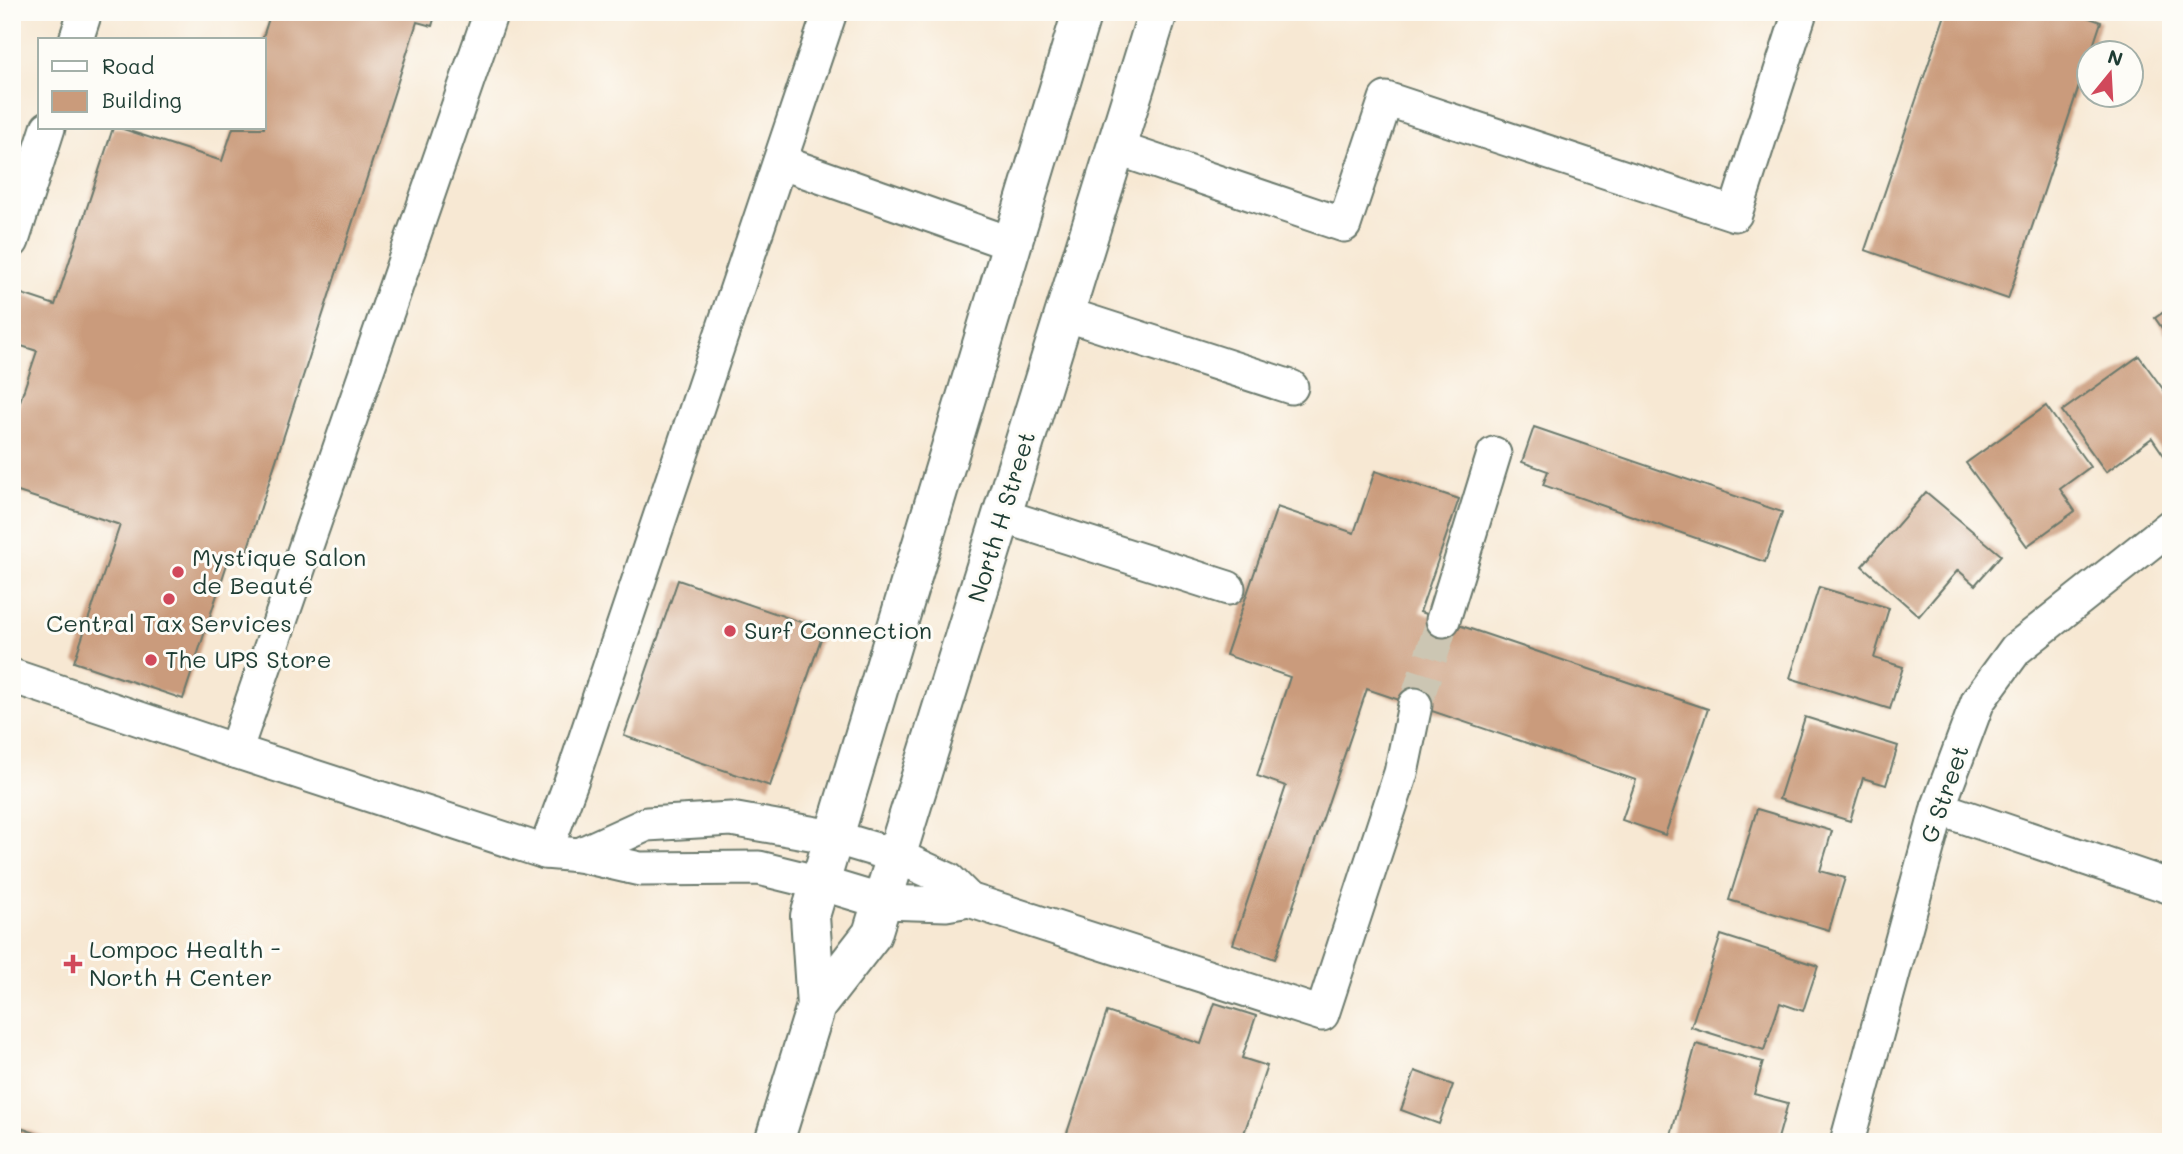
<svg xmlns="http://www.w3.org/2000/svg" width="2183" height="1154" font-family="Mali,sans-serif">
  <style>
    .building { fill: #ca9b7b }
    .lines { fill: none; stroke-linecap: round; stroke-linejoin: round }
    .minor-tunnel { stroke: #ccc6b3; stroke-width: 33; stroke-dasharray: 33 17; stroke-linecap: butt }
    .minor-casing { stroke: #6b796c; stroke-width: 37 }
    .highway-casing { stroke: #6b796c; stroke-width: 42 }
    .minor { stroke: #fff; stroke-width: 33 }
    .highway { stroke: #fff; stroke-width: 38 }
    .poi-dot { fill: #d1495b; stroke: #fdfcf7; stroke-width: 2.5 }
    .labels { text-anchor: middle; stroke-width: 6; stroke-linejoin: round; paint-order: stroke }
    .street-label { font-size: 24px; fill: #1f3d34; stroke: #fdfcf7 }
    .poi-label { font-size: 24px; fill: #1f3d34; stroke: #fdfcf7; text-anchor: start }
  </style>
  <rect width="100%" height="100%" fill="#fdfcf7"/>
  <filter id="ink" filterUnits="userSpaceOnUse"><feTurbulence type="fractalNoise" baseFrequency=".0143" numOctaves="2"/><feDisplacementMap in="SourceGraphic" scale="14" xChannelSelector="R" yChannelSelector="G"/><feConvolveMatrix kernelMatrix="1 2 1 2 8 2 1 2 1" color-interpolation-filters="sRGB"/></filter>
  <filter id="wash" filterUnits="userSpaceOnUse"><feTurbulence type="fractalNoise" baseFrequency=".00686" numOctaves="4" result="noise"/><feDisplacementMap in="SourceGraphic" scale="28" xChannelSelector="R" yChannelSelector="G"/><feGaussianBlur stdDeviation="1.57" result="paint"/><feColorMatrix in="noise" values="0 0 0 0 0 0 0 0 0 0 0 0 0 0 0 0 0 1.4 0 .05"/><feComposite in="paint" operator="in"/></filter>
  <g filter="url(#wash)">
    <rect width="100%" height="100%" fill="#f7e8d3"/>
    <g id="blocks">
      <g class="building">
        <path d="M 271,12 L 436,12 L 432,26 L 417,22 L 243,563 L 229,558 L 183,699 L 74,662 L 120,525 L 12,490 L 12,425 L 37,351 L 12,343 L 12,302 L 16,292 L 55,305 L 113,128 L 120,128 L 222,161 L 233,128 L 264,128 L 264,40 L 262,40 Z"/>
        <path d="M 1946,12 L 2073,12 L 2101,22 L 2091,52 L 2088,52 L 2088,59 L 2008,299 L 1865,250 Z"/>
        <path d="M 2171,307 L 2171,341 L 2155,318 Z"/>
        <path d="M 2139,356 L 2171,400 L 2171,454 L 2165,457 L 2152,438 L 2106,472 L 2062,411 Z"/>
        <path d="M 2046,406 L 2090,467 L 2060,489 L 2075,511 L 2027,546 L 1966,463 Z"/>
        <path d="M 1534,427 L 1782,512 L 1765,562 L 1543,485 L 1548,471 L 1522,462 Z"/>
        <path d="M 1375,471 L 1459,499 L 1420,612 L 1708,709 L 1665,835 L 1622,820 L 1636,780 L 1367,689 L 1275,959 L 1233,944 L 1286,786 L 1257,776 L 1290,677 L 1226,655 L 1277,507 L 1354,533 Z"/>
        <path d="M 1926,492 L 2001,555 L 1975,585 L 1958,570 L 1919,616 L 1862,566 Z"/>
        <path d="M 678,580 L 824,630 L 770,786 L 624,736 Z"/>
        <path d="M 1819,587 L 1889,608 L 1874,658 L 1903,667 L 1890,709 L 1790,678 Z"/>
        <path d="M 1805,717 L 1898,746 L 1886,785 L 1863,778 L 1850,821 L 1779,799 Z"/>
        <path d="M 1757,809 L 1832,831 L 1820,871 L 1845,878 L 1829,930 L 1729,900 Z"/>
        <path d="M 1721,935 L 1818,966 L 1803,1011 L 1780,1003 L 1764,1050 L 1691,1027 Z"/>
        <path d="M 1215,1003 L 1256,1016 L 1242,1058 L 1267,1066 L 1241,1142 L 1064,1142 L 1107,1012 L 1201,1044 Z"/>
        <path d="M 1696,1044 L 1763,1062 L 1754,1094 L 1788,1103 L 1777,1142 L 1680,1142 L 1670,1139 Z"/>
        <path d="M 1415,1071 L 1453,1085 L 1439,1124 L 1401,1110 Z"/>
        <path d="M 12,1125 L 58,1141 L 58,1142 L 12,1142 Z"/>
      </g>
    </g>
  </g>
  <g filter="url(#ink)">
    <use href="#blocks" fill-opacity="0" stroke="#6b796c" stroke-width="2"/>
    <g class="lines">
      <path class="minor-tunnel" d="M 1415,705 L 1443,620"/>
      <g class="minor-casing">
        <g id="minor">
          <path d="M 491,12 L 235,751 L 545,852 L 579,855 L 640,869 L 759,868 L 820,883 L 883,902 L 946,904 L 969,900"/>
          <path d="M 76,40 L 85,12"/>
          <path d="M 1116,148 L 1344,225 L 1386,99 L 1735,214 L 1800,12"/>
          <path d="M 780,162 L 1012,244"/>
          <path d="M 12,241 L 48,128"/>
          <path d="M 1065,314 L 1291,387"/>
          <path d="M 1003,516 L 1228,588"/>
          <path d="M 1443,620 L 1494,454"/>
          <path d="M 12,676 L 235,751"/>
          <path d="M 1938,808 L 2171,887"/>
          <path d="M 545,852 L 572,779 L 830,12"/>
          <path d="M 579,855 L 647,824 L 731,819 L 833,837 L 897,856 L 949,880 L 969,900 L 1322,1014 L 1401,773 L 1415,705"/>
          <path d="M 1847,1142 L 1938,808 L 1978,701 L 2016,649 L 2171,526"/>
        </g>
      </g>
      <g class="highway-casing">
        <g id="highway">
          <path d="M 816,1006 L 810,916 L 1082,12"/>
          <path d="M 774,1142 L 816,1006 L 872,934 L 1158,12"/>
        </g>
      </g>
      <use href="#minor" class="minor"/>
      <use href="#highway" class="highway"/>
    </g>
  </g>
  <g class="poi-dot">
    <circle cx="178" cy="572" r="7"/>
    <circle cx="169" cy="599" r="7"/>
    <circle cx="730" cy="631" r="7"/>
    <circle cx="151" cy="660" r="7"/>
    <path d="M69.5 953.5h7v7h7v7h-7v7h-7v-7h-7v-7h7z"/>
  </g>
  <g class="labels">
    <g class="street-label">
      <text transform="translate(1002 517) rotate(-73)" y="8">North H Street</text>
      <text transform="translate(1945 794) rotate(-71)" y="8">G Street</text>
    </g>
    <g class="poi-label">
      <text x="192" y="566">Mystique Salon<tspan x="192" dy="28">de Beauté</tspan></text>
      <text x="169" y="632" text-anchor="middle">Central Tax Services</text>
      <text x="744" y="639">Surf Connection</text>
      <text x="165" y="668">The UPS Store</text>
      <text x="89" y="958">Lompoc Health -<tspan x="89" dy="28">North H Center</tspan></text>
    </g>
  </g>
  <rect width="2183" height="1154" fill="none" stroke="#fdfcf7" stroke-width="42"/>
  <rect x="38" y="38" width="228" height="91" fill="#fdfcf7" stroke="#a4b0a9" stroke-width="2"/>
  <rect x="52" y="61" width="35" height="10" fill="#ffffff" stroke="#a4b0a9" stroke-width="2"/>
  <text x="102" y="74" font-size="21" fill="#1f3d34">Road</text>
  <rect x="52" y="91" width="35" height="21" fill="#ca9b7b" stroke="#a4b0a9" stroke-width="2"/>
  <text x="102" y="108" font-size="21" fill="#1f3d34">Building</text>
  <g transform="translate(2110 74) rotate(18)"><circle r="33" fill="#fdfcf7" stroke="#a4b0a9" stroke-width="2"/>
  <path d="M0-5L12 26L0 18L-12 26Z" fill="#d1495b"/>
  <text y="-10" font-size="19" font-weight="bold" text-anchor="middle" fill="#1f3d34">N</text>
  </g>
</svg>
